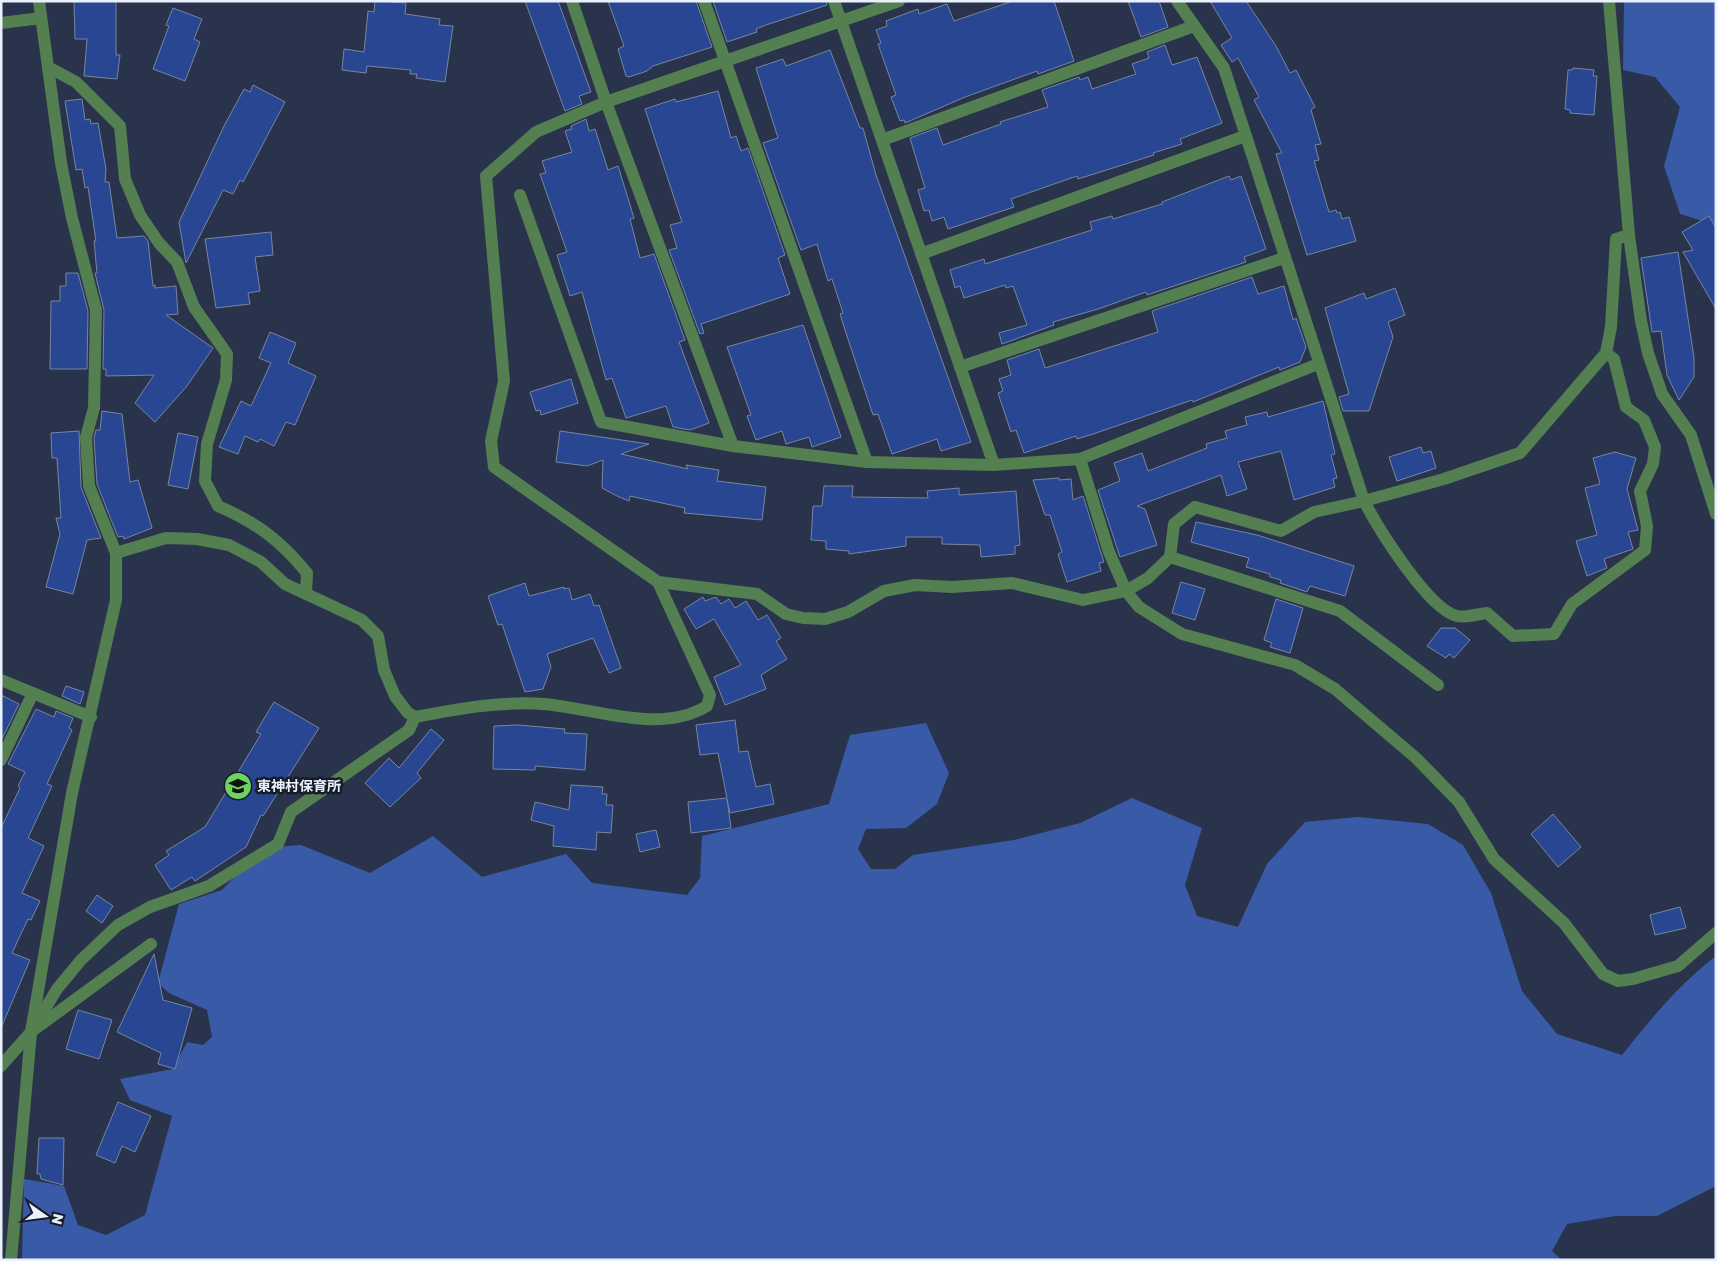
<svg xmlns="http://www.w3.org/2000/svg" width="1717" height="1261" font-family="'Golos Text','Noto Sans JP',sans-serif">
  <style>
    .forest { fill: #395aa7 }
    .building { fill: #284691; stroke: #7885a1 }
    .lines { fill: none; stroke-linecap: round; stroke-linejoin: round }
    .minor { stroke: #547f50; stroke-width: 12 }
    .labels { text-anchor: middle; stroke-width: 5; stroke-linejoin: round; paint-order: stroke }
    .poi-label { font-size: 14px; font-weight: bold; fill: #eaf1fd; stroke: #171c27; text-anchor: start }
  </style>
  <rect width="100%" height="100%" fill="#29344c"/>
  <g class="forest">
    <path d="M 1624,1 L 1716,1 L 1716,234 L 1709,223 L 1680,214 L 1664,166 L 1680,107 L 1655,77 L 1623,70 Z"/>
    <path d="M 926,723 L 949,773 L 937,804 L 906,828 L 866,829 L 858,849 L 871,869 L 895,869 L 913,855 L 1014,840 L 1080,823 L 1132,798 L 1202,828 L 1185,885 L 1197,916 L 1238,927 L 1267,864 L 1305,822 L 1358,817 L 1428,824 L 1463,845 L 1491,893 L 1522,991 L 1557,1034 L 1622,1055 C 1651,1019 1679,984 1716,956 L 1716,1186 L 1657,1216 L 1615,1216 L 1567,1224 L 1552,1251 L 1562,1260 L 22,1260 L 24,1179 L 64,1186 L 78,1225 L 106,1235 L 145,1215 L 172,1116 L 130,1100 L 120,1079 L 173,1069 L 187,1042 L 203,1045 L 212,1037 L 207,1010 L 169,993 L 158,983 L 179,904 L 222,890 L 262,848 L 301,845 L 370,873 L 433,836 L 482,877 L 566,854 L 592,883 L 687,895 L 700,878 L 702,836 L 829,804 L 850,735 Z"/>
  </g>
  <g class="building">
    <path d="M 74,1 L 116,1 L 116,55 L 120,55 L 117,79 L 84,76 L 87,39 L 75,39 Z"/>
    <path d="M 375,1 L 406,3 L 405,14 L 440,19 L 439,25 L 453,26 L 445,82 L 416,78 L 417,74 L 410,74 L 411,70 L 367,66 L 366,73 L 342,70 L 344,49 L 364,52 L 368,11 L 374,12 Z"/>
    <path d="M 525,1 L 558,1 L 591,92 L 579,96 L 582,104 L 565,111 Z"/>
    <path d="M 608,1 L 696,1 L 712,47 L 653,66 L 647,71 L 629,77 L 626,76 L 618,49 L 624,46 Z"/>
    <path d="M 713,1 L 826,1 L 827,5 L 766,25 L 756,29 L 757,32 L 727,42 Z"/>
    <path d="M 1013,1 L 1054,1 L 1074,61 L 1038,74 L 1037,71 L 965,97 L 905,123 L 904,120 L 900,121 L 891,97 L 896,95 L 878,44 L 881,43 L 876,30 L 887,26 L 886,21 L 918,9 L 919,14 L 947,4 L 954,21 Z"/>
    <path d="M 1128,1 L 1159,1 L 1168,27 L 1141,37 Z"/>
    <path d="M 1210,1 L 1246,1 L 1276,46 L 1290,73 L 1296,70 L 1315,107 L 1311,110 L 1321,144 L 1315,145 L 1319,160 L 1314,161 L 1329,212 L 1336,210 L 1337,213 L 1340,212 L 1342,219 L 1349,217 L 1356,241 L 1307,255 L 1276,154 L 1282,153 L 1254,100 L 1259,97 L 1238,58 L 1232,62 L 1221,45 L 1232,38 Z"/>
    <path d="M 173,8 L 202,19 L 194,39 L 200,42 L 185,81 L 153,69 L 169,26 L 166,25 Z"/>
    <path d="M 1165,45 L 1172,65 L 1197,57 L 1222,123 L 1180,139 L 1182,144 L 1153,153 L 1154,155 L 1078,179 L 1077,176 L 1011,199 L 1014,207 L 948,229 L 944,217 L 932,221 L 929,210 L 924,211 L 918,190 L 925,188 L 910,138 L 937,128 L 943,145 L 1001,124 L 1000,122 L 1048,107 L 1042,90 L 1079,77 L 1080,80 L 1088,77 L 1092,89 L 1136,74 L 1132,64 L 1149,58 L 1147,52 Z"/>
    <path d="M 830,50 L 860,128 L 863,128 L 876,175 L 971,442 L 941,451 L 937,439 L 892,454 L 878,414 L 873,415 L 846,333 L 840,314 L 843,313 L 832,279 L 828,281 L 817,244 L 801,250 L 763,143 L 778,138 L 756,68 L 783,59 L 786,66 Z"/>
    <path d="M 1573,68 L 1594,70 L 1593,76 L 1597,76 L 1594,115 L 1570,113 L 1570,110 L 1565,109 L 1568,70 L 1572,70 Z"/>
    <path d="M 253,85 L 285,102 L 243,182 L 240,180 L 233,194 L 223,190 L 186,263 L 179,222 L 224,126 L 244,89 L 250,92 Z"/>
    <path d="M 718,91 L 731,138 L 736,136 L 741,151 L 748,148 L 785,255 L 778,258 L 790,294 L 701,324 L 704,333 L 700,334 L 669,250 L 677,248 L 670,225 L 682,222 L 645,109 L 675,99 L 676,102 Z"/>
    <path d="M 82,99 L 85,120 L 90,119 L 91,124 L 98,123 L 106,169 L 105,182 L 109,182 L 117,238 L 144,236 L 148,241 L 153,286 L 155,285 L 155,288 L 176,286 L 178,314 L 166,315 L 213,348 L 187,386 L 155,422 L 135,403 L 154,375 L 106,376 L 106,369 L 103,369 L 104,310 L 95,273 L 97,273 L 94,241 L 96,241 L 88,187 L 85,188 L 82,169 L 76,170 L 65,101 Z"/>
    <path d="M 586,119 L 589,131 L 595,129 L 608,170 L 618,166 L 634,218 L 630,219 L 640,258 L 654,254 L 685,340 L 679,342 L 709,423 L 690,430 L 673,427 L 666,406 L 626,418 L 612,378 L 606,380 L 582,292 L 570,296 L 557,255 L 567,252 L 540,174 L 546,173 L 542,161 L 572,152 L 565,131 L 572,129 L 571,126 Z"/>
    <path d="M 1229,176 L 1231,180 L 1241,176 L 1266,249 L 1244,257 L 1246,262 L 1147,295 L 1146,292 L 1098,309 L 1053,322 L 1054,325 L 1002,344 L 999,333 L 1027,325 L 1013,286 L 1006,288 L 1005,285 L 964,298 L 960,286 L 955,288 L 950,270 L 984,259 L 985,264 L 1092,230 L 1090,222 L 1112,216 L 1113,219 L 1162,204 L 1162,202 Z"/>
    <path d="M 1709,216 L 1716,228 L 1716,309 L 1683,252 L 1693,250 L 1682,232 Z"/>
    <path d="M 271,232 L 273,255 L 255,257 L 260,291 L 248,293 L 250,304 L 216,308 L 205,239 Z"/>
    <path d="M 1678,252 L 1694,358 L 1694,377 L 1679,400 L 1667,375 L 1661,331 L 1652,332 L 1641,258 Z"/>
    <path d="M 66,273 L 78,273 L 88,311 L 87,369 L 50,369 L 51,301 L 60,301 L 60,286 L 66,286 Z"/>
    <path d="M 1252,277 L 1258,294 L 1284,286 L 1293,320 L 1296,318 L 1306,347 L 1300,362 L 1280,370 L 1279,367 L 1193,402 L 1192,400 L 1093,434 L 1077,439 L 1076,436 L 1024,453 L 1016,430 L 1011,432 L 998,393 L 1003,391 L 999,379 L 1011,375 L 1007,360 L 1039,349 L 1045,368 L 1158,332 L 1152,311 Z"/>
    <path d="M 1395,288 L 1405,315 L 1388,322 L 1393,337 L 1369,411 L 1343,411 L 1339,397 L 1349,394 L 1325,308 L 1364,293 L 1366,299 Z"/>
    <path d="M 803,325 L 841,437 L 812,447 L 809,437 L 786,444 L 782,431 L 756,440 L 747,416 L 751,415 L 727,347 Z"/>
    <path d="M 270,332 L 296,343 L 288,363 L 316,376 L 295,425 L 286,422 L 274,446 L 260,439 L 258,442 L 245,436 L 238,454 L 219,447 L 241,401 L 251,406 L 271,363 L 259,358 Z"/>
    <path d="M 571,379 L 578,403 L 541,415 L 540,410 L 536,411 L 530,392 Z"/>
    <path d="M 1323,401 L 1335,454 L 1331,455 L 1337,478 L 1333,479 L 1335,487 L 1294,500 L 1281,451 L 1238,462 L 1247,489 L 1227,496 L 1221,475 L 1137,506 L 1145,509 L 1157,545 L 1120,557 L 1098,490 L 1120,481 L 1114,463 L 1142,453 L 1148,471 L 1207,448 L 1206,444 L 1227,438 L 1225,431 L 1247,425 L 1245,417 L 1267,412 L 1268,417 Z"/>
    <path d="M 102,411 L 122,414 L 130,482 L 138,480 L 152,528 L 124,539 L 123,536 L 118,537 L 97,484 L 94,438 L 96,430 L 100,430 Z"/>
    <path d="M 79,431 L 81,487 L 101,538 L 87,540 L 73,594 L 46,587 L 60,534 L 56,518 L 61,518 L 57,458 L 52,458 L 51,433 Z"/>
    <path d="M 560,431 L 649,444 L 621,454 L 688,469 L 686,465 L 719,470 L 717,481 L 766,487 L 762,520 L 684,513 L 685,508 L 630,496 L 629,501 L 617,496 L 602,488 L 603,460 L 587,466 L 556,462 Z"/>
    <path d="M 178,433 L 198,437 L 188,489 L 168,485 Z"/>
    <path d="M 1421,447 L 1423,453 L 1431,451 L 1436,468 L 1397,481 L 1389,457 Z"/>
    <path d="M 1615,452 L 1636,458 L 1627,489 L 1638,530 L 1628,532 L 1633,549 L 1604,559 L 1607,568 L 1587,576 L 1576,541 L 1597,535 L 1585,488 L 1600,484 L 1593,458 Z"/>
    <path d="M 1059,478 L 1059,480 L 1071,479 L 1073,500 L 1083,496 L 1104,562 L 1099,563 L 1101,571 L 1067,582 L 1058,554 L 1062,552 L 1050,515 L 1045,515 L 1033,480 Z"/>
    <path d="M 824,486 L 853,486 L 852,497 L 928,498 L 927,491 L 959,488 L 959,495 L 1016,491 L 1020,545 L 1015,546 L 1015,554 L 981,557 L 980,545 L 942,544 L 942,537 L 906,537 L 906,546 L 849,554 L 849,551 L 826,549 L 826,541 L 811,540 L 813,506 L 822,506 Z"/>
    <path d="M 1196,522 L 1257,535 L 1354,566 L 1345,596 L 1310,586 L 1307,592 L 1280,583 L 1281,580 L 1270,577 L 1270,574 L 1246,567 L 1249,558 L 1191,542 Z"/>
    <path d="M 1181,582 L 1205,589 L 1195,620 L 1172,613 Z"/>
    <path d="M 525,583 L 529,596 L 564,587 L 564,589 L 569,588 L 572,600 L 590,594 L 594,606 L 599,605 L 621,668 L 609,673 L 593,638 L 547,654 L 551,667 L 543,689 L 525,692 L 502,624 L 498,625 L 488,596 Z"/>
    <path d="M 703,597 L 705,601 L 716,597 L 721,604 L 729,599 L 735,608 L 746,601 L 758,620 L 767,615 L 781,638 L 776,641 L 787,659 L 761,675 L 766,689 L 725,705 L 714,677 L 741,665 L 714,619 L 696,629 L 684,609 Z"/>
    <path d="M 1276,599 L 1303,608 L 1290,653 L 1270,647 L 1272,643 L 1264,640 Z"/>
    <path d="M 1441,628 L 1455,628 L 1470,640 L 1454,658 L 1449,654 L 1446,658 L 1427,646 Z"/>
    <path d="M 66,686 L 84,692 L 80,704 L 62,696 Z"/>
    <path d="M 1,695 L 19,704 L 1,741 Z"/>
    <path d="M 274,702 L 319,728 L 263,816 L 261,815 L 246,847 L 195,881 L 192,877 L 171,890 L 155,865 L 169,855 L 166,851 L 205,827 L 261,734 L 256,732 Z"/>
    <path d="M 36,709 L 54,717 L 56,711 L 73,718 L 69,728 L 72,730 L 47,784 L 52,786 L 28,838 L 44,846 L 22,893 L 40,901 L 31,920 L 28,919 L 12,953 L 30,960 L 1,1028 L 1,828 L 20,788 L 18,786 L 25,772 L 8,764 Z"/>
    <path d="M 735,720 L 739,752 L 748,751 L 756,787 L 770,784 L 774,804 L 730,813 L 727,799 L 731,828 L 691,833 L 688,802 L 727,798 L 718,753 L 700,755 L 696,725 Z"/>
    <path d="M 518,725 L 565,729 L 564,733 L 587,734 L 585,770 L 535,766 L 535,770 L 493,769 L 494,726 Z"/>
    <path d="M 431,729 L 444,740 L 417,773 L 421,778 L 390,807 L 365,783 L 389,758 L 399,768 Z"/>
    <path d="M 571,785 L 603,787 L 602,794 L 607,794 L 606,805 L 613,805 L 611,833 L 597,832 L 596,850 L 553,846 L 554,826 L 531,820 L 535,802 L 569,810 Z"/>
    <path d="M 1553,814 L 1581,847 L 1558,867 L 1531,834 Z"/>
    <path d="M 656,830 L 660,847 L 640,852 L 636,834 Z"/>
    <path d="M 97,895 L 113,906 L 102,923 L 86,911 Z"/>
    <path d="M 1680,907 L 1686,928 L 1655,935 L 1650,915 Z"/>
    <path d="M 154,954 L 163,1000 L 192,1008 L 175,1069 L 158,1064 L 161,1053 L 117,1032 Z"/>
    <path d="M 78,1010 L 112,1020 L 99,1059 L 66,1049 Z"/>
    <path d="M 118,1102 L 151,1116 L 135,1152 L 122,1146 L 115,1163 L 96,1155 Z"/>
    <path d="M 39,1138 L 64,1138 L 63,1185 L 41,1179 L 40,1174 L 37,1174 Z"/>
  </g>
  <g class="lines">
    <g class="minor">
      <path d="M 572,1 L 606,102 L 733,446"/>
      <path d="M 704,1 L 867,462"/>
      <path d="M 834,1 L 994,465"/>
      <path d="M 899,1 L 606,102 L 536,132 L 486,176 L 504,381 L 491,441 L 494,467 L 658,582 L 757,594 L 786,614 L 803,618 L 825,619 L 848,612 L 884,591 L 915,585 L 952,587 L 1012,583 L 1083,600 L 1126,591 L 1148,578 L 1170,557 L 1174,524 L 1195,507 L 1281,531 L 1314,512 L 1364,501 L 1444,479 L 1520,453 L 1606,353 L 1611,327 L 1616,239 L 1629,235"/>
      <path d="M 1177,1 L 1224,68 L 1364,501 C 1378,528 1428,609 1457,616 C 1465,618 1478,614 1487,613 L 1513,636 L 1554,634 L 1572,604 L 1645,550 L 1647,526 L 1640,491 L 1653,464 L 1655,447 L 1644,420 L 1626,407 L 1614,359 L 1606,353"/>
      <path d="M 1609,1 L 1629,235 L 1641,321 L 1648,353 L 1662,394 L 1691,435 L 1716,514"/>
      <path d="M 1,23 L 41,18"/>
      <path d="M 48,67 L 76,82 L 120,126 L 125,179 L 140,215 L 159,243 L 177,262 L 194,307 L 227,354 L 226,380 L 207,444 L 205,481 L 218,506 C 257,523 280,540 307,573 L 306,594"/>
      <path d="M 882,140 L 1194,26"/>
      <path d="M 520,195 L 601,422 L 733,446 L 867,462 L 994,465 L 1080,459 L 1318,364"/>
      <path d="M 921,254 L 1245,136"/>
      <path d="M 960,367 L 1284,258"/>
      <path d="M 1080,459 L 1109,552 L 1126,591 L 1139,607 L 1182,634 L 1295,665 L 1335,689 L 1416,758 L 1459,802 L 1494,859 L 1564,923 L 1603,974 L 1618,981 L 1633,979 L 1678,966 L 1716,933"/>
      <path d="M 116,553 L 166,538 L 197,539 L 229,545 L 261,562 L 285,584 L 362,620 L 378,636 L 384,670 L 395,696 L 408,713 L 415,717 C 457,709 499,701 543,704 C 594,708 660,735 707,706 L 710,695 L 658,582"/>
      <path d="M 1170,557 L 1340,611 L 1438,685"/>
      <path d="M 1,680 L 91,717"/>
      <path d="M 1,760 L 33,693"/>
      <path d="M 35,1029 L 151,944"/>
      <path d="M 1,1066 L 31,1032 L 72,793 L 116,600 L 116,553 L 89,486 L 86,437 L 94,408 L 96,310 L 72,218 L 61,163 L 39,1"/>
      <path d="M 11,1260 L 31,1032 L 57,989 L 81,960 L 118,925 L 150,907 L 209,886 L 278,844 L 291,812 L 409,730 L 415,717"/>
    </g>
  </g>
  <defs>
    <g id="school-disc" transform="scale(1.4375)"><circle r="9.5" fill="#6cd362" stroke="#171c27"/><path d="M0-5L7-2L0 1L-7-2ZM-4 1L0 2.5L4 1V4Q0 6-4 4Z" fill="#111"/></g>
  </defs>
  <g fill-rule="evenodd">
    <use href="#school-disc" x="238" y="786"/>
  </g>
  <g class="labels">
    <g class="poi-label">
      <text x="257" y="791">東神村保育所</text>
    </g>
  </g>
  <rect width="1717" height="1261" fill="none" stroke="#eaf1fd" stroke-width="5"/>
  <g transform="translate(45 1216) rotate(104)" stroke="#171c27" stroke-width="4" paint-order="stroke">
  <path d="M0-4L9 19L0 12L-9 19Z" fill="#eaf1fd"/>
  <text y="-8" font-size="14" font-weight="bold" text-anchor="middle" fill="#eaf1fd">N</text>
  </g>
</svg>
